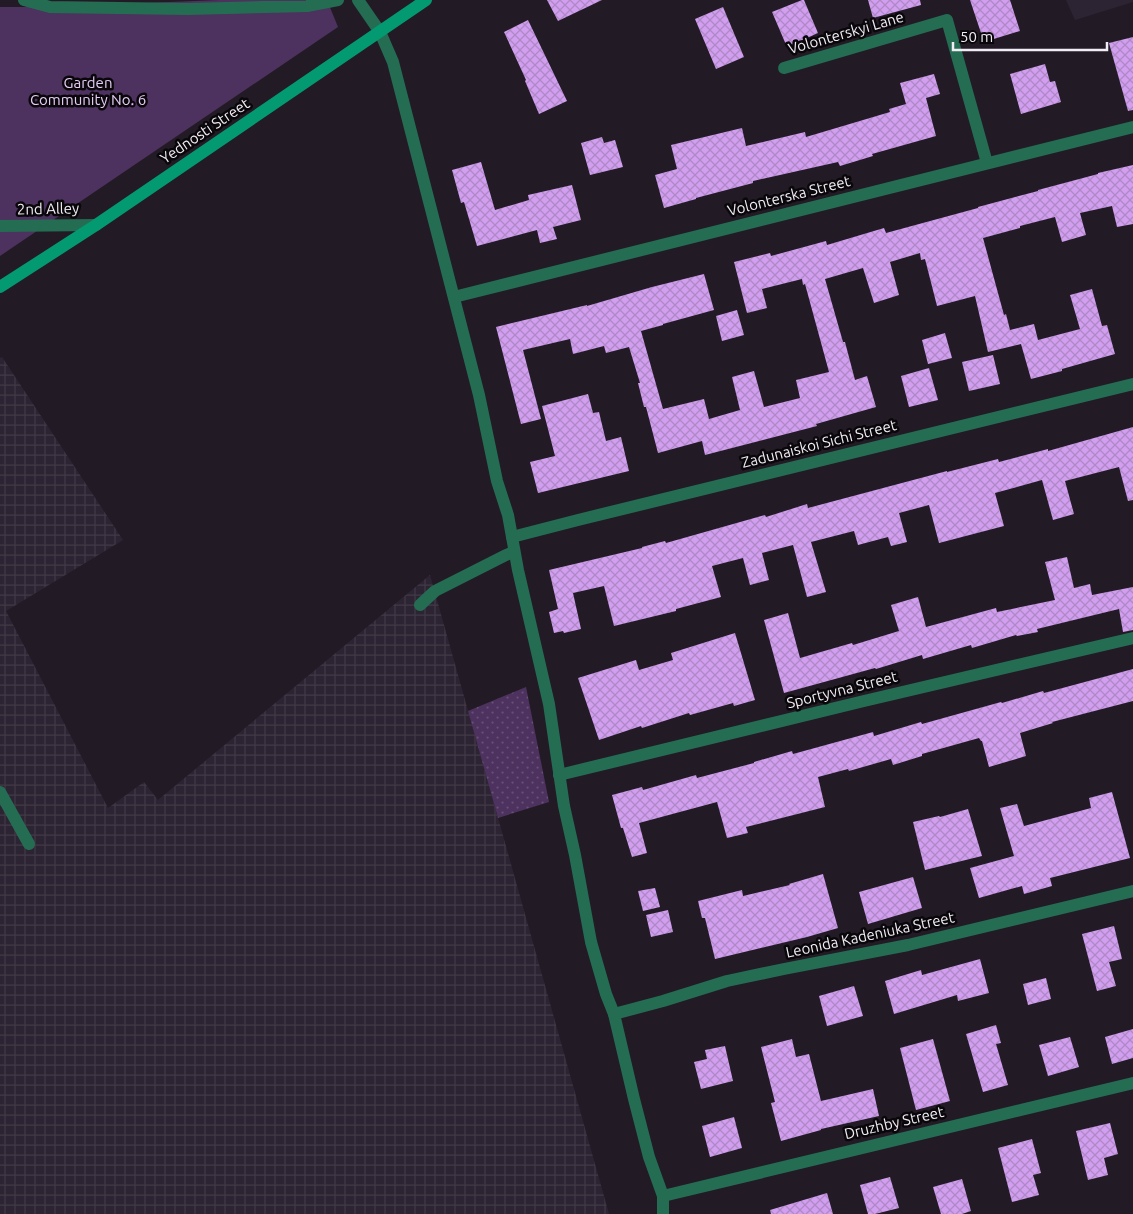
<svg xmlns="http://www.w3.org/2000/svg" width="1133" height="1214" font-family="Ubuntu,sans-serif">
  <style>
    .built { fill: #2d2433 }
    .industrial { fill: url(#industrial-grid) }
    .park { fill: url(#park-dots) }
    .garden { fill: #4d315e }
    .building { fill: url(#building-cross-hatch) }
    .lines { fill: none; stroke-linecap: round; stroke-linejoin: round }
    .service { stroke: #246d53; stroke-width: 12 }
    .minor { stroke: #246d53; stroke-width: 12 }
    .secondary { stroke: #039a71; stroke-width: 12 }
    .labels { text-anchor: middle; stroke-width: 5; stroke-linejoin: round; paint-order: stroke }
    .street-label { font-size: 15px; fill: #f2edf5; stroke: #0a070b }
    .park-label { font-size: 15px; fill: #e4ccf5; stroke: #0a070b }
  </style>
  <defs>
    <pattern id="industrial-grid" width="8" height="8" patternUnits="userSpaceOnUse" patternTransform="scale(1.25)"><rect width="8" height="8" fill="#2d2433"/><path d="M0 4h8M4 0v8" fill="none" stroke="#423947"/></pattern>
    <pattern id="park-dots" width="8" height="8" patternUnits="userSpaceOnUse" patternTransform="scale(1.25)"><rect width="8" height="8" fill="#4d315e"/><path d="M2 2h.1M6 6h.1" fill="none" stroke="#674f76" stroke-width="1.8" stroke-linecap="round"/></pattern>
    <pattern id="building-cross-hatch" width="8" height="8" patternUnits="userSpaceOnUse" patternTransform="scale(1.25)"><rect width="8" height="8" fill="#d19ef0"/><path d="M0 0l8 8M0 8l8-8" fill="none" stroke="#af88c6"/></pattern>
  </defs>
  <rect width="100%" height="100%" fill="#221b26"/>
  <path class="built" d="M 1066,0 L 1133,0 L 1133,2 L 1075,20 Z"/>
  <path class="industrial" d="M 2,357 L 123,540 L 6,611 L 108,808 L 144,782 L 158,800 L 430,575 L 609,1214 L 0,1214 L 0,358 Z"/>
  <path class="park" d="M 526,687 L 549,802 L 498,818 L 468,711 Z"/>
  <path class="garden" d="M 219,0 L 327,0 L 338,27 L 0,256 L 0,7 L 46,7 Z"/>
  <g class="building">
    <path d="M 547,0 L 602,0 L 558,21 Z"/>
    <path d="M 802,0 L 804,0 L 818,33 L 787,47 L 772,12 Z"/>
    <path d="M 868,0 L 920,0 L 921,5 L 873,18 Z"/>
    <path d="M 970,0 L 1010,0 L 1020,31 L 984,42 Z"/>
    <path d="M 723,7 L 744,57 L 716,69 L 695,19 Z"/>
    <path d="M 528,20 L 567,101 L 539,114 L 525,81 L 526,80 L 504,32 Z"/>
    <path d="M 1133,37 L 1133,110 L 1128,111 L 1109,43 Z"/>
    <path d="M 1045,64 L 1050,82 L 1055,81 L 1061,102 L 1021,114 L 1010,74 Z"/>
    <path d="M 934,74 L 940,94 L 926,98 L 936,136 L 872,154 L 873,156 L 840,166 L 838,162 L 753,181 L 753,183 L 696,198 L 696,199 L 664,208 L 655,175 L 677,169 L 671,145 L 742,128 L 746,146 L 805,132 L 806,137 L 890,112 L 889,109 L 906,104 L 900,83 Z"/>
    <path d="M 602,137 L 604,143 L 615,140 L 623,167 L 590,175 L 581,143 Z"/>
    <path d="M 481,162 L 495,210 L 529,200 L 528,195 L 572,185 L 581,220 L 553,227 L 557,239 L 540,243 L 537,230 L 477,246 L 464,202 L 461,203 L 452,170 Z"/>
    <path d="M 1133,165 L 1133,224 L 1117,227 L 1112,206 L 1080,213 L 1086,235 L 1062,242 L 1055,217 L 1020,226 L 1020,228 L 983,238 L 1004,315 L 1006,314 L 1010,330 L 1034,324 L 1038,340 L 1080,329 L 1070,295 L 1092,289 L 1102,326 L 1107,325 L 1115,354 L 1062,369 L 1062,371 L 1031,379 L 1021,344 L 988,352 L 975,296 L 937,306 L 925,259 L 921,260 L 920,253 L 890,262 L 899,295 L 874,303 L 863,268 L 825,279 L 843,342 L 845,342 L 855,380 L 867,376 L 876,407 L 816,424 L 817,426 L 705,455 L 702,441 L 658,453 L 646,407 L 644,407 L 638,383 L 640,383 L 629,347 L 606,353 L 604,346 L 573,354 L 570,339 L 523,350 L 541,419 L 521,424 L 496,327 L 587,305 L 587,306 L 652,287 L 704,274 L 714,310 L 663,324 L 663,325 L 641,331 L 663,409 L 704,399 L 709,419 L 740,410 L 732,377 L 754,371 L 764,407 L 800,398 L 796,380 L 829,372 L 805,284 L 803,285 L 802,279 L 762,289 L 767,308 L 747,313 L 734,262 L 770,253 L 771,256 L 826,241 L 827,245 L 884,228 L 886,233 L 978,208 L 978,207 L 1038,191 L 1038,190 L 1098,174 L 1098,173 Z"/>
    <path d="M 737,310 L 744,335 L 722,341 L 716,316 Z"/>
    <path d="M 945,333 L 952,358 L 928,364 L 922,340 Z"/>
    <path d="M 993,355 L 1000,384 L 969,391 L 962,362 Z"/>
    <path d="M 929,368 L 938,400 L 909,407 L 901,376 Z"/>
    <path d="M 588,394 L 593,413 L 599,412 L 606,441 L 621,437 L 629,471 L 538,493 L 530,462 L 555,456 L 542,406 Z"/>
    <path d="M 1133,427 L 1133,500 L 1128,501 L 1119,467 L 1065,481 L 1074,514 L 1053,520 L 1042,480 L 995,493 L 1004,526 L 939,543 L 929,505 L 899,513 L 907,542 L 891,546 L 888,537 L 858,545 L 854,531 L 811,542 L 826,592 L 807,597 L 793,545 L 762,553 L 769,580 L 750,585 L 743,558 L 712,566 L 721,597 L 676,609 L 676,611 L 614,626 L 604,586 L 573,593 L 581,629 L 564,633 L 563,631 L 554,633 L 549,612 L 558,609 L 549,570 L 642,548 L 642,547 L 665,541 L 666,543 L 765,515 L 766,517 L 807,504 L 808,508 L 947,471 L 947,472 L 998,459 L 999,462 L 1048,449 L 1048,451 Z"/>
    <path d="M 1067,557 L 1074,588 L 1090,584 L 1092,595 L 1133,587 L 1133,630 L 1123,632 L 1119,609 L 1037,629 L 1038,632 L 1017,636 L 1016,635 L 972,648 L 971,645 L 923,659 L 922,655 L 876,669 L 875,668 L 784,693 L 764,620 L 788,613 L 800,658 L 852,643 L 853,645 L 899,631 L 891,605 L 918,597 L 926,627 L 996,608 L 997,612 L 1055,600 L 1045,562 Z"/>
    <path d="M 735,633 L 755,700 L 734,706 L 733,703 L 690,715 L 689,713 L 642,728 L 641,726 L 599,740 L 578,678 L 636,660 L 639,670 L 673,660 L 671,653 Z"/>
    <path d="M 1133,669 L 1133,701 L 1052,722 L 1053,723 L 1020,733 L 1026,756 L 989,767 L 982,741 L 981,741 L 979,738 L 922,754 L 922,756 L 893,765 L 891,759 L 849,771 L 848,769 L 818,777 L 825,807 L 746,827 L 748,833 L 727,838 L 717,802 L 639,823 L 647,853 L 632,857 L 623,828 L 621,828 L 612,795 L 642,787 L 643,790 L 696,775 L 697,778 L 754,763 L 754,762 L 792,751 L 793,754 L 873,732 L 874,736 L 921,722 L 922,724 L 1001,702 L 1002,703 L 1043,691 L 1044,693 Z"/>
    <path d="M 1112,792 L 1130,858 L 1050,878 L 1052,886 L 1024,894 L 1022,886 L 979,898 L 970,868 L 1014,856 L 1000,808 L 1017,804 L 1024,826 L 1091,808 L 1089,798 Z"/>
    <path d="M 968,809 L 982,856 L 925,870 L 913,822 L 939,816 L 940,817 Z"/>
    <path d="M 823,874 L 838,928 L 807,937 L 715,959 L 705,918 L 702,918 L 698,901 L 742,890 L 743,896 L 790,885 L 789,884 Z"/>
    <path d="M 913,877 L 922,908 L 868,924 L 859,892 Z"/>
    <path d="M 655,888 L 660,907 L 643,911 L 638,891 Z"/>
    <path d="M 668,910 L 673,932 L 651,937 L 646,915 Z"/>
    <path d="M 1114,926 L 1122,959 L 1109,962 L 1116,986 L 1097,991 L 1082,934 Z"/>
    <path d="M 980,959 L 989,993 L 958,1001 L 957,995 L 894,1014 L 885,981 L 921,970 L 922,975 Z"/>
    <path d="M 1046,978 L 1051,999 L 1028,1005 L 1023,984 Z"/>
    <path d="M 854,986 L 863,1016 L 827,1026 L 819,996 Z"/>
    <path d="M 996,1025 L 1001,1043 L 996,1044 L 1008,1085 L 983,1092 L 966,1034 Z"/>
    <path d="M 1133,1029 L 1133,1058 L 1112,1064 L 1105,1037 Z"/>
    <path d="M 1070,1037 L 1079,1067 L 1048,1076 L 1039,1045 Z"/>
    <path d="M 792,1039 L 796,1057 L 809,1054 L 821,1101 L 873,1089 L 879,1116 L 821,1129 L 821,1130 L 781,1141 L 771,1103 L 775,1102 L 761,1047 Z"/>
    <path d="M 933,1039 L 950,1101 L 916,1110 L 900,1048 Z"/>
    <path d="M 725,1046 L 733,1081 L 701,1089 L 694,1062 L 707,1059 L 705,1050 Z"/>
    <path d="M 734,1117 L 742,1148 L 710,1157 L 702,1126 Z"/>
    <path d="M 1110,1123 L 1118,1154 L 1104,1158 L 1108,1175 L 1088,1180 L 1076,1131 Z"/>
    <path d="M 1032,1139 L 1041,1173 L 1033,1175 L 1039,1195 L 1012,1202 L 998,1148 Z"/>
    <path d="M 890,1177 L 899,1208 L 875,1214 L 868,1214 L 860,1185 Z"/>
    <path d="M 962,1179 L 971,1211 L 962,1214 L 941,1214 L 933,1187 Z"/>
    <path d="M 827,1193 L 833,1214 L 771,1214 L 770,1210 Z"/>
  </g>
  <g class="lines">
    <g class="service">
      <path d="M 24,0 L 50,7 L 188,9 L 307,6 L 338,0"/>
      <path d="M 0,226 L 96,225"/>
      <path d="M 420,605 L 435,591 L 506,555 L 514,552"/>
      <path d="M 0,792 L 29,844"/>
      <path d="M 663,1196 L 663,1214"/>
    </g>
    <g class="minor">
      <path d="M 358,0 L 380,32 L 393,62 L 479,395 L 497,481 L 508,515 L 518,570 L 549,704 L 564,806 L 575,855 L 591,942 L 606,994 L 614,1014 L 634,1099 L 649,1157 L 663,1196 L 1133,1083"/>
      <path d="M 784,68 L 947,20 L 987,163"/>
      <path d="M 454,297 L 1133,127"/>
      <path d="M 512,537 L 578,520 L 1133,384"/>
      <path d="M 559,775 L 864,701 L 1133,638"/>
      <path d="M 614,1014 L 663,1001 L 727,981 L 784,969 L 908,945 L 1133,891"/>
    </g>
    <path class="secondary" d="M 0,287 L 96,225 L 426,0"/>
  </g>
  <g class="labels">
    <g class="street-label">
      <text transform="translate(846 33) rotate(-16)" y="5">Volonterskyi Lane</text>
      <text transform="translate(205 131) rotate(-34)" y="5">Yednosti Street</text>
      <text transform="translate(789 196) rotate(-14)" y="5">Volonterska Street</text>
      <text transform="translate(48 209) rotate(-1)" y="5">2nd Alley</text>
      <text transform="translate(819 444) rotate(-14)" y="5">Zadunaiskoi Sichi Street</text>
      <text transform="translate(842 690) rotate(-14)" y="5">Sportyvna Street</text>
      <text transform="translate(870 935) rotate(-12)" y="5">Leonida Kadeniuka Street</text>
      <text transform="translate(894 1123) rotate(-13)" y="5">Druzhby Street</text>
    </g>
    <g class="park-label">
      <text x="88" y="88">Garden<tspan x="88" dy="17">Community No. 6</tspan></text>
    </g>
  </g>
  <path d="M953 42v8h154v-8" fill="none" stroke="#f2edf5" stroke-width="2.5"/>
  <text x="960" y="42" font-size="15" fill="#f2edf5" stroke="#0a070b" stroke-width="4" paint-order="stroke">50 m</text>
</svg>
